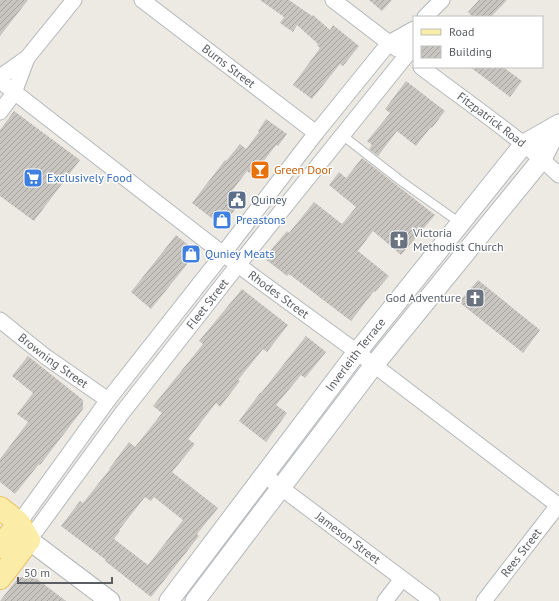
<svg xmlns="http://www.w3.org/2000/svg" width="559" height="601" font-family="'PT Sans',sans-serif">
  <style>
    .building { fill: url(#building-hatch); fill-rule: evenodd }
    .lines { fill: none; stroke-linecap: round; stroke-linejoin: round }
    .service-casing { stroke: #b4b8bc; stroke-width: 10 }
    .minor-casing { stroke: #b4b8bc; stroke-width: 17 }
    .tertiary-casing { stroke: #b4b8bc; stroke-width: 21 }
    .primary-casing { stroke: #ebbf5c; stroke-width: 24 }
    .service { stroke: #fff; stroke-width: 8 }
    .minor { stroke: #fff; stroke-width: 15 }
    .tertiary { stroke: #fff; stroke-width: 19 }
    .primary { stroke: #fbeca8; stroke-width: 22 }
    .labels { text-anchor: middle; stroke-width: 3; stroke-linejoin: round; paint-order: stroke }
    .street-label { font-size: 12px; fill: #5a5e62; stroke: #fff }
    .food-label { font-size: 12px; fill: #c56008; stroke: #fff; text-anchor: start }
    .shop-label { font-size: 12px; fill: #366cbe; stroke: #fff; text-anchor: start }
    .service-label { font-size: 12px; fill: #4e5e75; stroke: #fff; text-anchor: start }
    .worship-label { font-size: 12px; fill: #5b616d; stroke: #fff; text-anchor: start }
  </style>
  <defs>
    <pattern id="building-hatch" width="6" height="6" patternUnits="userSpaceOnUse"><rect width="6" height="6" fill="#c8c4bf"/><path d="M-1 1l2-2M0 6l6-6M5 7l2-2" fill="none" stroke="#a5a29f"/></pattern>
  </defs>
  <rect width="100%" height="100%" fill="#eceae2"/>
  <g class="building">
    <path d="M 0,0 L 28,0 L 0,36 Z"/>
    <path d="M 260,0 L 289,0 L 312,16 L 313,15 L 330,30 L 333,25 L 359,46 L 343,66 L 340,64 L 312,99 L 293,85 L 320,48 L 317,45 L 318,44 L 297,25 L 293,32 L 280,23 L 284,17 Z"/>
    <path d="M 369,0 L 392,0 L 382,11 Z"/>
    <path d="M 479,0 L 507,0 L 491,17 L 473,17 L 468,12 Z"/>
    <path d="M 470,67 L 503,67 L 522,81 L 510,97 Z"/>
    <path d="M 406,81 L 445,111 L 432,128 L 431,127 L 416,146 L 397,131 L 378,156 L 369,149 L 372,145 L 367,141 L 390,113 L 385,109 Z"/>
    <path d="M 14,111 L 80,160 L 34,221 L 0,196 L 0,130 Z"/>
    <path d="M 266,119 L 287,134 L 278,146 L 276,145 L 263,162 L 268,165 L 257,179 L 247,171 L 232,191 L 240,197 L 240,203 L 222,226 L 192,203 L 225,160 L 226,161 L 240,144 L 246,149 L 259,132 L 258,131 Z"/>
    <path d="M 362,158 L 435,215 L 401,255 L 373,231 L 358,251 L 389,276 L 375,292 L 374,291 L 351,321 L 289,274 L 287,276 L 264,258 L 287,231 L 289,233 L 314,202 L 342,224 L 356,207 L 329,185 L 339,172 L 346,178 Z"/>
    <path d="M 176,235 L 197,252 L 151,309 L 131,292 Z"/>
    <path d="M 478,280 L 540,330 L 523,353 L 459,302 Z"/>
    <path d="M 242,289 L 288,325 L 267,352 L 263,349 L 238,380 L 240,381 L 220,407 L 216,403 L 188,439 L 195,444 L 172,472 L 218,508 L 197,534 L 199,536 L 151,597 L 105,561 L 106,560 L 61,526 L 80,501 L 83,503 L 110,469 L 109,469 L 129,442 L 135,447 L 162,413 L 153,406 L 203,344 L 199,341 ZM 145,497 L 151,501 L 154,497 L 183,520 L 148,565 L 114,539 L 120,531 L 119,530 Z"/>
    <path d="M 306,336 L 326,352 L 305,378 L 301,375 L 276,405 L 287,413 L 266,442 L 239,421 L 260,393 L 261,393 Z"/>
    <path d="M 28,356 L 83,400 L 83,409 L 40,465 L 39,464 L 15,494 L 0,482 L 0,459 L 28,422 L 17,414 L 33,393 L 12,376 Z"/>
    <path d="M 29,576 L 37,579 L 66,601 L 0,601 L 18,578 Z"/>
  </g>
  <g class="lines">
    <g class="service-casing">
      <path id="service" d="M 342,135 L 401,181 L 460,223"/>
    </g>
    <g class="minor-casing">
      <g id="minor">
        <path id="s1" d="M 142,0 L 316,133"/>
        <path d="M 333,0 L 397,49"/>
        <path d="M 425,17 L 442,0"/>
        <path id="s2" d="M 421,67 C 467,102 516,135 559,175"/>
        <path d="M 0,77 L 27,58 L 74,0"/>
        <path id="s3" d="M 0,81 L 223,254 L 357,352 L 559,506"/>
        <path d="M 0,112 L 14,93 L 27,58"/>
        <path id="s4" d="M 0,320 L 46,357 L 108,400"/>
        <path id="s5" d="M 264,475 L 432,601"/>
        <path d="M 19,523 L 108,400 L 223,254 L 316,133 L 389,43 L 414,29"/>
        <path id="s6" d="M 29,540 L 122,413 L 238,265 L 406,56 L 413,30"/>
        <path d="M 385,601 L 402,579"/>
        <path id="s7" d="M 484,601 L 559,504"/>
      </g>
    </g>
    <g class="tertiary-casing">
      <g id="tertiary">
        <path d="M 29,540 L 110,601"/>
        <path id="s8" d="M 169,601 L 357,352 L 524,144 L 559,124"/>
        <path d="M 195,601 L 374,365 L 542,159 L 559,125"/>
      </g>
    </g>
    <g class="primary-casing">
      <g id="primary">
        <path d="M 0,508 L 19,523 L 29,540"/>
        <path d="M 0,547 L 19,523"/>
        <path d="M 0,578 L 29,540"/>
      </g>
    </g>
    <use href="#service" class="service"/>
    <use href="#minor" class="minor"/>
    <use href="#tertiary" class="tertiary"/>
    <use href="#primary" class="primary"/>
  </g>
  <defs>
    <g id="bar-square" transform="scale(1)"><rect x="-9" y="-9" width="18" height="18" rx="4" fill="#e8710a" stroke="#fff"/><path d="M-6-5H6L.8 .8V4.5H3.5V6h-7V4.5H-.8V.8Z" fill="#fff"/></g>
    <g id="supermarket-square" transform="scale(1)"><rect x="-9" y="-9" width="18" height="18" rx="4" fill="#3f7fe0" stroke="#fff"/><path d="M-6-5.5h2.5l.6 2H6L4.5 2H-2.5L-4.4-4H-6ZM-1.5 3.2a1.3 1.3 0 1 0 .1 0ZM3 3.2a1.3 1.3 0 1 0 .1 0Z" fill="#fff"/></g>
    <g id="civic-square" transform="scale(1)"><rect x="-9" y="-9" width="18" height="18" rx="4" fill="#5c6f8a" stroke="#fff"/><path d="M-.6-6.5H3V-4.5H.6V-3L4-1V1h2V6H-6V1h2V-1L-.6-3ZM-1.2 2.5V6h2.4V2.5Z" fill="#fff"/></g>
    <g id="shop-square" transform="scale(1)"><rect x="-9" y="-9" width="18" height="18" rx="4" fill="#3f7fe0" stroke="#fff"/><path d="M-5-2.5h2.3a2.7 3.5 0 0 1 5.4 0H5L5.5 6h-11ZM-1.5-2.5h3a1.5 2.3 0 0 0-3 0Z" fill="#fff"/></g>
    <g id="church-square" transform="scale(1)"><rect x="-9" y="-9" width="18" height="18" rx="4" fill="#6b7280" stroke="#fff"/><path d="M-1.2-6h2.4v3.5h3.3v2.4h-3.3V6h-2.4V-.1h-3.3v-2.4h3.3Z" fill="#fff"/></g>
  </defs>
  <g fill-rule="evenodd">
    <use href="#bar-square" x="260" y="170"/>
    <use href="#supermarket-square" x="33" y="178"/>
    <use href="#civic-square" x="237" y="200"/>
    <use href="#shop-square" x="222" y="220"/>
    <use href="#church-square" x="399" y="240"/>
    <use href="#shop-square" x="191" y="254"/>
    <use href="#church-square" x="475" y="298"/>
  </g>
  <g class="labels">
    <g class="street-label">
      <text dy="4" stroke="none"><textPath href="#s1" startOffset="109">Burns Street</textPath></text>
      <text dy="4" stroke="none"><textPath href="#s2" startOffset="88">Fitzpatrick Road</textPath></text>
      <text dy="4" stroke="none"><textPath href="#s3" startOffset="351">Rhodes Street</textPath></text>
      <text dy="4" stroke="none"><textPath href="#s6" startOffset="296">Fleet Street</textPath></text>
      <text dy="4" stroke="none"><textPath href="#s8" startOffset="309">Inverleith Terrace</textPath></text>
      <text dy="4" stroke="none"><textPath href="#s4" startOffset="67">Browning Street</textPath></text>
      <text dy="4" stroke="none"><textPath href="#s5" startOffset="105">Jameson Street</textPath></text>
      <text dy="4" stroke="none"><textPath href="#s7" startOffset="61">Rees Street</textPath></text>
    </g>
    <g class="food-label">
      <text x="274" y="174">Green Door</text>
    </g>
    <g class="shop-label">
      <text x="47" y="182">Exclusively Food</text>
      <text x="236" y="224">Preastons</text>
      <text x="205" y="258">Quniey Meats</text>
    </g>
    <g class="service-label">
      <text x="251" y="204">Quiney</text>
    </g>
    <g class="worship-label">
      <text x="413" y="237">Victoria<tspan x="413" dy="14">Methodist Church</tspan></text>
      <text x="461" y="302" text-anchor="end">God Adventure</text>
    </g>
  </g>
  <rect x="413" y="16" width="130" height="52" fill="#ffffff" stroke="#bdbfc0"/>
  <rect x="421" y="29" width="20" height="6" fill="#fbeca8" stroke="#bdbfc0"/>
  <text x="449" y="36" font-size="12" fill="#5a5e62">Road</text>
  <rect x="421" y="46" width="20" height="12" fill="url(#building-hatch)" stroke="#bdbfc0"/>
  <text x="449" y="56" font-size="12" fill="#5a5e62">Building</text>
  <path d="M18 577v6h94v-6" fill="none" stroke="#5a5e62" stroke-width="2"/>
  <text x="24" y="577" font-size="12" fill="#5a5e62" stroke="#ffffff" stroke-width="3" paint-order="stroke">50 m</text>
</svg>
